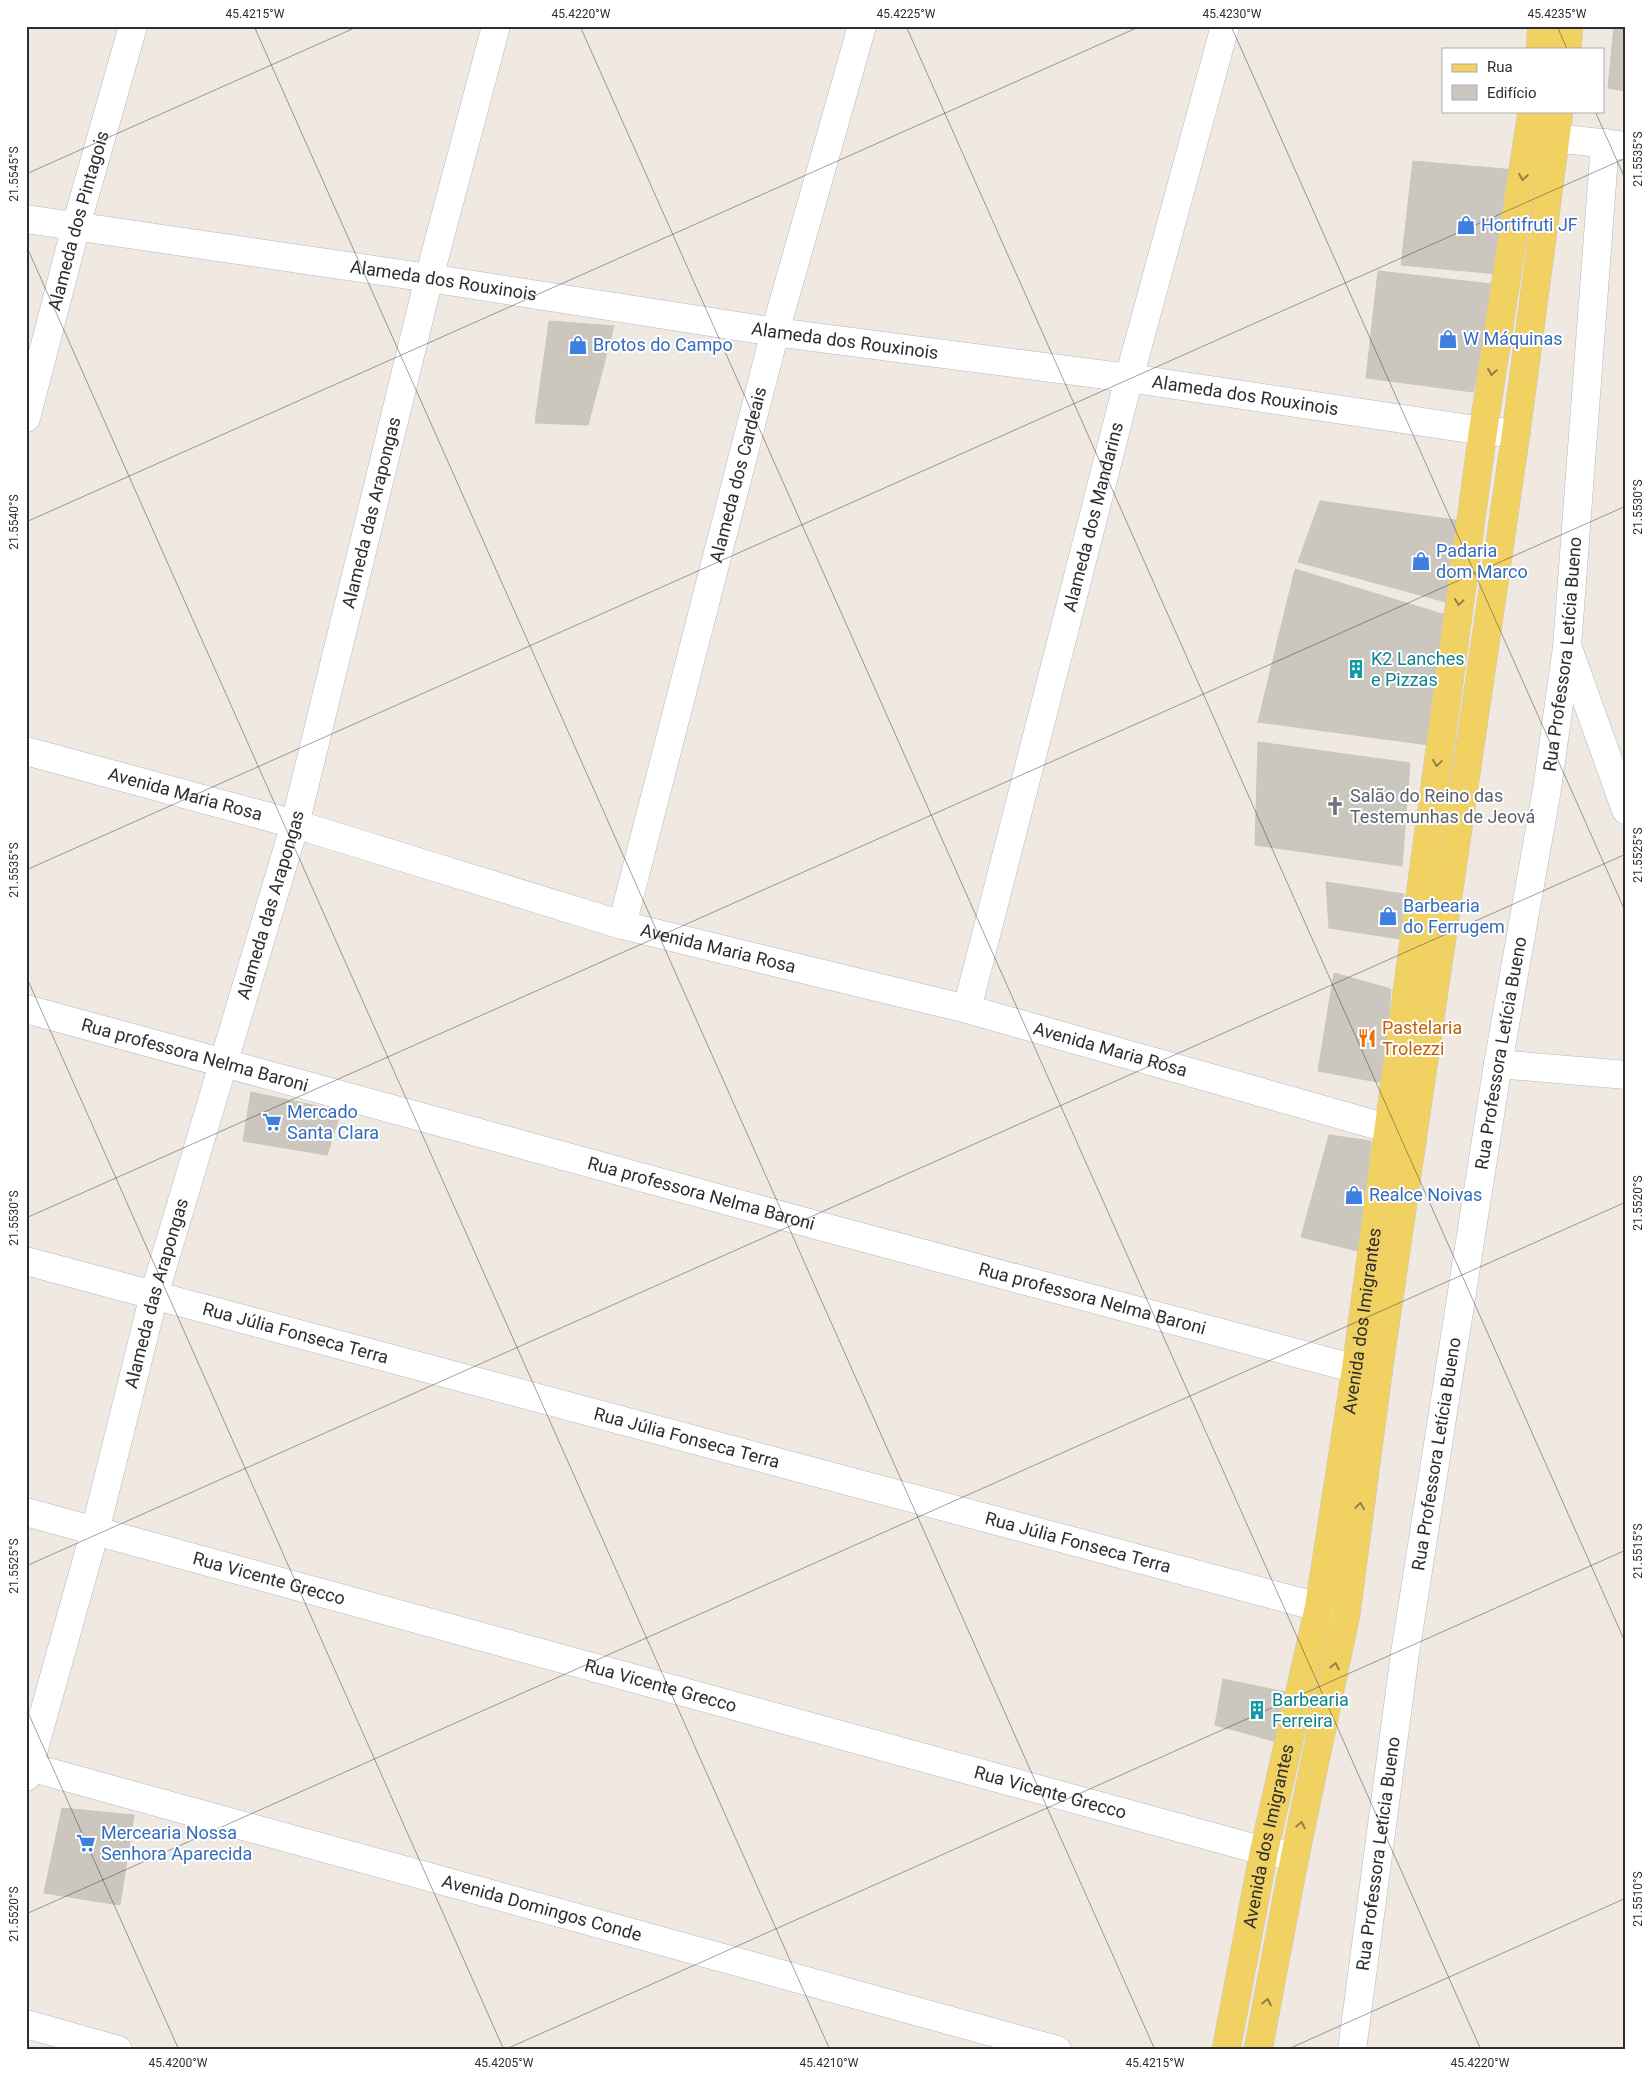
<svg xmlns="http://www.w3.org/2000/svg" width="1652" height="2076" font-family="Roboto,sans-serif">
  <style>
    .building { fill: #cbc7bf; stroke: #cbc5ba }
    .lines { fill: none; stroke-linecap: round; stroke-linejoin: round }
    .minor-casing { stroke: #b4b7c1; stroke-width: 29 }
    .major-casing { stroke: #c9c9c9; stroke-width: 29 }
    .minor { stroke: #fff; stroke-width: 28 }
    .major { stroke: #f2d163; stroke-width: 28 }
    .oneway { stroke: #908048 }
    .ticks { fill: none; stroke: #2e2e2e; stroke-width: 1; stroke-opacity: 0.45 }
    .labels { text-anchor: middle; stroke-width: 4; stroke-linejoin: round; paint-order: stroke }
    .street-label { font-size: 18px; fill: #2e2e2e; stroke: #fff }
    .shop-label { font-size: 18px; fill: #366cbe; stroke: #fff; text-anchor: start }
    .culture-label { font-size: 18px; fill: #0d838f; stroke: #fff; text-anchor: start }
    .worship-label { font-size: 18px; fill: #5b616d; stroke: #fff; text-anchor: start }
    .food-label { font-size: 18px; fill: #c56008; stroke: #fff; text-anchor: start }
    .neatline { fill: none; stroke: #2e2e2e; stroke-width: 2 }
    .ticks-label { font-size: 12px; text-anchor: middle; fill: #2e2e2e }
  </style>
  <rect width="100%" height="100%" fill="#efe9e1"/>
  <g class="building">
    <path d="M 1614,26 L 1626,26 L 1626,91 L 1608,88 Z"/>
    <path d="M 1413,161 L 1515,170 L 1498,274 L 1401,265 Z"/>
    <path d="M 1378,271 L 1500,285 L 1473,392 L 1366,378 Z"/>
    <path d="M 549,321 L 614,326 L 588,425 L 535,423 Z"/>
    <path d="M 1320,501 L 1462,521 L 1446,602 L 1298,562 Z"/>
    <path d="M 1295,569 L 1449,616 L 1429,745 L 1258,722 Z"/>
    <path d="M 1258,742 L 1410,763 L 1402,866 L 1255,845 Z"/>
    <path d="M 1326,882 L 1404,894 L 1400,939 L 1329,928 Z"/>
    <path d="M 1334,973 L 1391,989 L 1383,1083 L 1318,1071 Z"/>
    <path d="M 251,1092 L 341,1111 L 327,1155 L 243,1141 Z"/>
    <path d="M 1329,1135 L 1371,1141 L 1362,1252 L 1301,1237 Z"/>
    <path d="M 1223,1679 L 1299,1695 L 1288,1745 L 1215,1725 Z"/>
    <path d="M 62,1808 L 134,1815 L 120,1905 L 44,1893 Z"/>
  </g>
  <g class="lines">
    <g class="minor-casing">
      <g id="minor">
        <path d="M 1533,139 L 1556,138 L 1626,146"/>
        <path id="s1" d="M 26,219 L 429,278 L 775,332 L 1129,378 L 1483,431 L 1516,433"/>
        <path id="s2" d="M 26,418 L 76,226 L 133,26"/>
        <path d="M 1569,651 L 1626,810"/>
        <path id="s3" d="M 26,751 L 295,824 L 622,925 L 967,1009 L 1387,1128 L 1413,1129"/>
        <path id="s4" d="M 622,925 L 775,332 L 862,26"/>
        <path id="s5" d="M 26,1009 L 831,1229 L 1356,1369 L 1378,1373"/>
        <path id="s6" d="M 967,1009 L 1129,378 L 1225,26"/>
        <path d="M 1498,1064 L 1626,1075"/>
        <path id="s7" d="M 26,1261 L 1341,1613"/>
        <path id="s8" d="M 26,1512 L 1264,1851 L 1295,1856"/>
        <path id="s9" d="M 26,1766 L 1057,2050"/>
        <path id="s10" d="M 26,1777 L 95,1531 L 154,1295 L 295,824 L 429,278 L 496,26"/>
        <path d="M 26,2024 L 118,2050"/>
        <path id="s11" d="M 1352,2050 L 1405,1653 L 1498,1064 L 1547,789 L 1567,647 L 1605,143"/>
      </g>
    </g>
    <g class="major-casing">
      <g id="major">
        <path d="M 1540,49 L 1542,26"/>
        <path d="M 1567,49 L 1569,26"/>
        <path id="s12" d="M 1226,2050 L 1264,1851 L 1319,1607 L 1356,1369 L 1483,431 L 1532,111"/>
        <path d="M 1258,2050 L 1295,1856 L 1346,1614 L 1378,1373 L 1516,433 L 1559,111"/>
      </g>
    </g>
    <use href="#minor" class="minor"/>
    <use href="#major" class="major"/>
  </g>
  <defs><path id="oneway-chevron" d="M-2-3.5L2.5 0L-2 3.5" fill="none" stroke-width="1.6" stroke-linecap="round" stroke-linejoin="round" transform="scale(1.25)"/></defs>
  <g class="oneway">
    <use href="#oneway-chevron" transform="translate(1523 177) rotate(99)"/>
    <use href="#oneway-chevron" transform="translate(1492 372) rotate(99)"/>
    <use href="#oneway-chevron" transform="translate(1459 602) rotate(98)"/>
    <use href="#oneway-chevron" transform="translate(1437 763) rotate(98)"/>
    <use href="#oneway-chevron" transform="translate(1360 1506) rotate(-82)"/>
    <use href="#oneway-chevron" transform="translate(1335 1666) rotate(-78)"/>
    <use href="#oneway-chevron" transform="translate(1301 1825) rotate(-78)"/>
    <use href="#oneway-chevron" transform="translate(1267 2002) rotate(-79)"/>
  </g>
  <path class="ticks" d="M 254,26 L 1155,2050M 580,26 L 1481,2050M 906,26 L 1626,1644M 1231,26 L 1626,913M 1557,26 L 1567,49M 1595,111 L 1626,181M 26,174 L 359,26M 26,245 L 830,2050M 26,522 L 1141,26M 26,870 L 1626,158M 26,976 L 504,2050M 26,1218 L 1626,506M 26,1566 L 1626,854M 26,1708 L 179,2050M 26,1914 L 1626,1202M 504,2050 L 1626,1550M 1286,2050 L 1626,1898"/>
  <defs>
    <g id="shop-bare" transform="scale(1.5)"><path d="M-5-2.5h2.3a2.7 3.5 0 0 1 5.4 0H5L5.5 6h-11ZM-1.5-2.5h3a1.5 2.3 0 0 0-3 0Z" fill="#3f7fe0" stroke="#fff" stroke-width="2.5" paint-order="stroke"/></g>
    <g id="building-bare" transform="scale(1.5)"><path d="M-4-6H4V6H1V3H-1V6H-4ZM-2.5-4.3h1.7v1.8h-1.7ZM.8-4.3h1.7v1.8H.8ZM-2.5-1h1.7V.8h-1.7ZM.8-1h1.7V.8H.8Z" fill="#0f9aa8" stroke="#fff" stroke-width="2.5" paint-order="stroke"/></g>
    <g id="church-bare" transform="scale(1.5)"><path d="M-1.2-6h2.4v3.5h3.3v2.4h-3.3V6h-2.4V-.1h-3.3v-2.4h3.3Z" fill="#6b7280" stroke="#fff" stroke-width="2.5" paint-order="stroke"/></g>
    <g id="restaurant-bare" transform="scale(1.5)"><path d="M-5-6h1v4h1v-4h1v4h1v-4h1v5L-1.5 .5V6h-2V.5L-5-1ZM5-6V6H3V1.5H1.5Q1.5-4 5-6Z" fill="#e8710a" stroke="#fff" stroke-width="2.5" paint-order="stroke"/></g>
    <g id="supermarket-bare" transform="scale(1.5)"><path d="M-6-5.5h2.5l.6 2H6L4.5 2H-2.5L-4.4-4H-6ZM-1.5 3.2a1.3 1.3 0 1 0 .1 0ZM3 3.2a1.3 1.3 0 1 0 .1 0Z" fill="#3f7fe0" stroke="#fff" stroke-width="2.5" paint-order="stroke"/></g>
  </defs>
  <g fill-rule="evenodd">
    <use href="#shop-bare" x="1466" y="225"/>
    <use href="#shop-bare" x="1448" y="339"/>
    <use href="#shop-bare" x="578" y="345"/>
    <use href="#shop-bare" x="1421" y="561"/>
    <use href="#building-bare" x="1356" y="669"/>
    <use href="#church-bare" x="1335" y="806"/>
    <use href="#shop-bare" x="1388" y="916"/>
    <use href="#restaurant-bare" x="1367" y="1038"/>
    <use href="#supermarket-bare" x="272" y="1122"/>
    <use href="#shop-bare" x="1354" y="1195"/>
    <use href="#building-bare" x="1257" y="1710"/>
    <use href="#supermarket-bare" x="86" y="1843"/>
  </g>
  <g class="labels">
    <g class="street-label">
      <text dy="6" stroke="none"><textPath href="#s2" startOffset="204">Alameda dos Pintagois</textPath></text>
      <text dy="6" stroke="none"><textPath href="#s1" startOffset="422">Alameda dos Rouxinois</textPath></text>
      <text dy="6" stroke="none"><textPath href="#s1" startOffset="828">Alameda dos Rouxinois</textPath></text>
      <text dy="6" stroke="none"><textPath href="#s1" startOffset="1232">Alameda dos Rouxinois</textPath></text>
      <text dy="6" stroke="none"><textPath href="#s4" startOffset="465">Alameda dos Cardeais</textPath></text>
      <text dy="6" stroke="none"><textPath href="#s10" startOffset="1311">Alameda das Arapongas</textPath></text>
      <text dy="6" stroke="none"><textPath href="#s6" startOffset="508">Alameda dos Mandarins</textPath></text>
      <text dy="6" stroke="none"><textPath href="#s11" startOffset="1412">Rua Professora Letícia Bueno</textPath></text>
      <text dy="6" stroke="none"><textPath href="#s3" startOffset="165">Avenida Maria Rosa</textPath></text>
      <text dy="6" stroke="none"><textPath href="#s10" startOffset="906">Alameda das Arapongas</textPath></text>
      <text dy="6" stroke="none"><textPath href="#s3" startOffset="720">Avenida Maria Rosa</textPath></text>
      <text dy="6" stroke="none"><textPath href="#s3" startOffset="1125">Avenida Maria Rosa</textPath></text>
      <text dy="6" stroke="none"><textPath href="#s11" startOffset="1008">Rua Professora Letícia Bueno</textPath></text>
      <text dy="6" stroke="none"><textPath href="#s5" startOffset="175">Rua professora Nelma Baroni</textPath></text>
      <text dy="6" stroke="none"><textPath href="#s5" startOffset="700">Rua professora Nelma Baroni</textPath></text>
      <text dy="6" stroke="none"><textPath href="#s10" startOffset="501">Alameda das Arapongas</textPath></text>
      <text dy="6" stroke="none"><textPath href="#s5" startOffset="1105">Rua professora Nelma Baroni</textPath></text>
      <text dy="6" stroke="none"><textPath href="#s12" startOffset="742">Avenida dos Imigrantes</textPath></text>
      <text dy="6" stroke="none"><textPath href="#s7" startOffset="279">Rua Júlia Fonseca Terra</textPath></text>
      <text dy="6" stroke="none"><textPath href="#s7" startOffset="684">Rua Júlia Fonseca Terra</textPath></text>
      <text dy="6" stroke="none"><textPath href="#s11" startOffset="602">Rua Professora Letícia Bueno</textPath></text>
      <text dy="6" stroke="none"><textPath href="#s7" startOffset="1089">Rua Júlia Fonseca Terra</textPath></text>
      <text dy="6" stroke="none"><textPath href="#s8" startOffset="252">Rua Vicente Grecco</textPath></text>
      <text dy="6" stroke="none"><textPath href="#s8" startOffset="658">Rua Vicente Grecco</textPath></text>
      <text dy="6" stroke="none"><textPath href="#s8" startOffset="1062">Rua Vicente Grecco</textPath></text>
      <text dy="6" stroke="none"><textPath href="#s12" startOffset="218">Avenida dos Imigrantes</textPath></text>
      <text dy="6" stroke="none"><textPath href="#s11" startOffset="198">Rua Professora Letícia Bueno</textPath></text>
      <text dy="6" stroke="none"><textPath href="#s9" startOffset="535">Avenida Domingos Conde</textPath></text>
    </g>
    <g class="shop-label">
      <text x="1481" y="231">Hortifruti JF</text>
      <text x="1463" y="345">W Máquinas</text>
      <text x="593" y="351">Brotos do Campo</text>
      <text x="1436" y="557">Padaria<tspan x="1436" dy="21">dom Marco</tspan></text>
      <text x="1403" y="912">Barbearia<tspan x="1403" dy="21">do Ferrugem</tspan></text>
      <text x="287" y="1118">Mercado<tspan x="287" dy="21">Santa Clara</tspan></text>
      <text x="1369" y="1201">Realce Noivas</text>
      <text x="101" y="1839">Mercearia Nossa<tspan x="101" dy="21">Senhora Aparecida</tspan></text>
    </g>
    <g class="culture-label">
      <text x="1371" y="665">K2 Lanches<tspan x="1371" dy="21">e Pizzas</tspan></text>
      <text x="1272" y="1706">Barbearia<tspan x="1272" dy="21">Ferreira</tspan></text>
    </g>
    <g class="worship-label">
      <text x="1350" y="802">Salão do Reino das<tspan x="1350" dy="21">Testemunhas de Jeová</tspan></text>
    </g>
    <g class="food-label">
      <text x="1382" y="1034">Pastelaria<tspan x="1382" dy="21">Trolezzi</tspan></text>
    </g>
  </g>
  <rect width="1652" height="2076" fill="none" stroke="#ffffff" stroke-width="55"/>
  <rect x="1442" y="48" width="162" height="65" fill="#ffffff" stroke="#ababab"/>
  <rect x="1452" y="64" width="25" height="8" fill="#f2d163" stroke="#ababab"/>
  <text x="1487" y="72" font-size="15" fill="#2e2e2e">Rua</text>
  <rect x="1452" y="85" width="25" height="15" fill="#cbc7bf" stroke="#ababab"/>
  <text x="1487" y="98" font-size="15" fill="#2e2e2e">Edifício</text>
  <rect x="28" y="28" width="1596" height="2020" class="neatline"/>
  <g class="ticks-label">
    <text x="255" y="18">45.4215°W</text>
    <text x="581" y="18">45.4220°W</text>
    <text x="906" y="18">45.4225°W</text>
    <text x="1232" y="18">45.4230°W</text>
    <text x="1557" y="18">45.4235°W</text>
    <text transform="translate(1638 159) rotate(-90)" y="4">21.5535°S</text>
    <text transform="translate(14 174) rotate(-90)" y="4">21.5545°S</text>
    <text transform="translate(1638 507) rotate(-90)" y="4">21.5530°S</text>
    <text transform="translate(14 522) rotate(-90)" y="4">21.5540°S</text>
    <text transform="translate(1638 855) rotate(-90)" y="4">21.5525°S</text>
    <text transform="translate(14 870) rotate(-90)" y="4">21.5535°S</text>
    <text transform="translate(1638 1203) rotate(-90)" y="4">21.5520°S</text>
    <text transform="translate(14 1218) rotate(-90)" y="4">21.5530°S</text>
    <text transform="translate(1638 1551) rotate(-90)" y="4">21.5515°S</text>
    <text transform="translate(14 1566) rotate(-90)" y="4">21.5525°S</text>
    <text transform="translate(1638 1899) rotate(-90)" y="4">21.5510°S</text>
    <text transform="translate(14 1914) rotate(-90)" y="4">21.5520°S</text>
    <text x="178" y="2067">45.4200°W</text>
    <text x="504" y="2067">45.4205°W</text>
    <text x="829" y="2067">45.4210°W</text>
    <text x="1155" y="2067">45.4215°W</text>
    <text x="1480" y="2067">45.4220°W</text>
  </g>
</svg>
